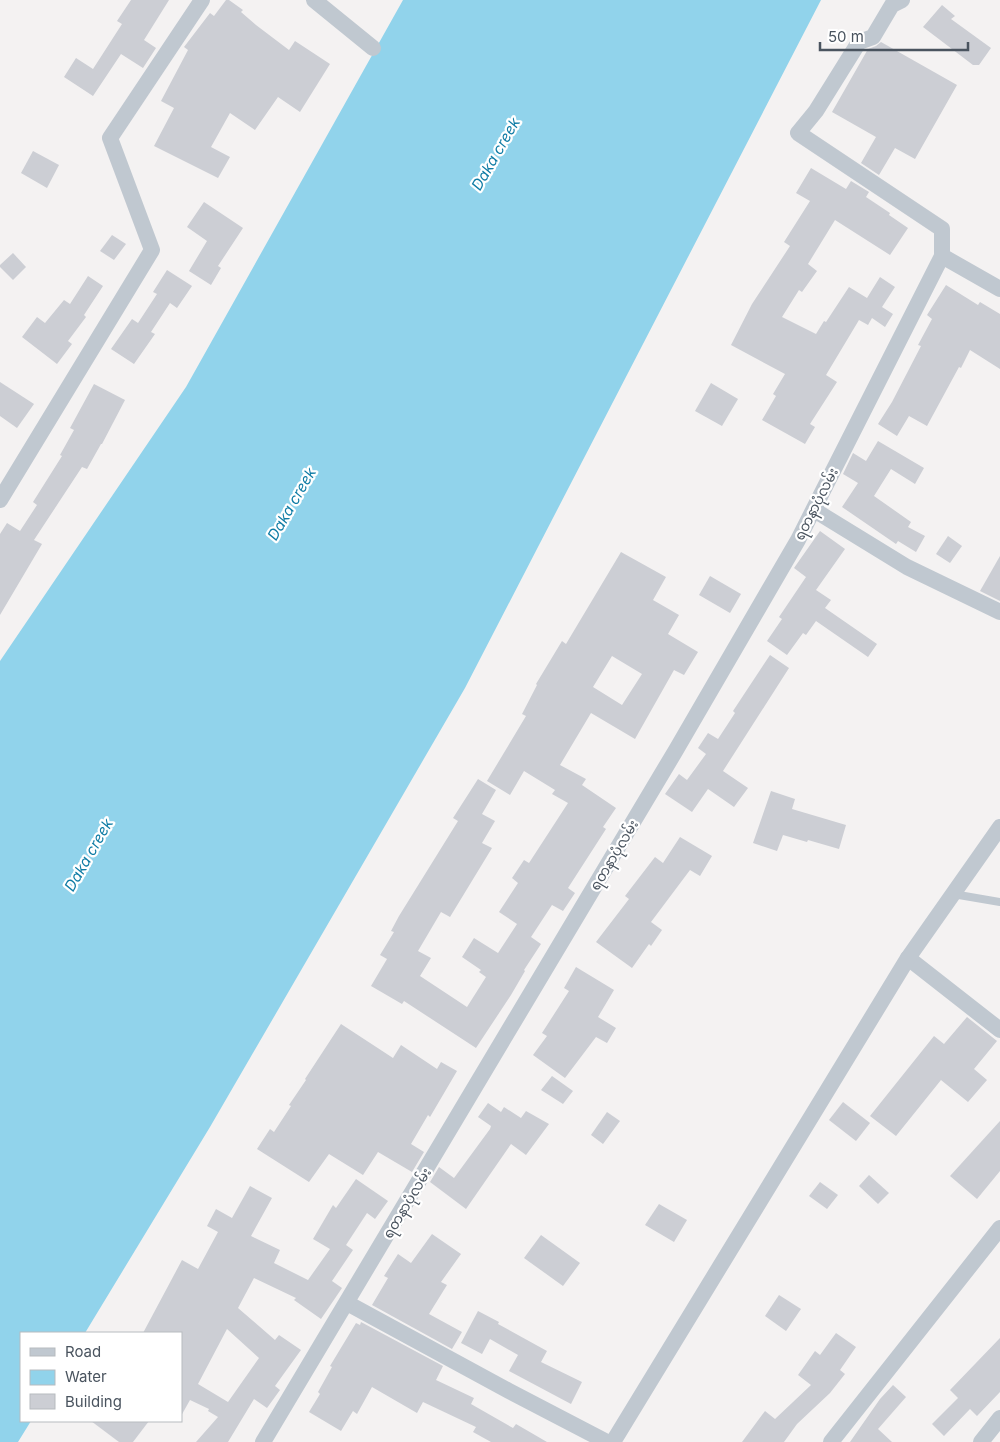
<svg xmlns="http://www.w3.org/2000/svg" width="1000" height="1442" font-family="Inter,'Noto Sans Myanmar',sans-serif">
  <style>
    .water { fill: #91d3eb }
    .building { fill: #ccced4; fill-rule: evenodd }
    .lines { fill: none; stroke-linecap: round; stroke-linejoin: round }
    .lane { stroke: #c0c8d0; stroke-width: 8 }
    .street { stroke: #c0c8d0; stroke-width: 16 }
    .labels { text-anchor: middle; stroke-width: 4.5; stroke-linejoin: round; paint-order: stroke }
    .street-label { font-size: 14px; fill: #4a545f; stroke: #fff }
    .water-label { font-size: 15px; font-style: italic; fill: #0f7ca5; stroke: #fff }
  </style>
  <rect width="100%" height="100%" fill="#f4f2f2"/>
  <path class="water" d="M 403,0 L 821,0 L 465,688 L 210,1127 L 85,1333 L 21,1333 L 21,1421 L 31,1421 L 18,1442 L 0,1442 L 0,661 L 186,387 Z"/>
  <g class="building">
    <path d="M 131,0 L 169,0 L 144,40 L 156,48 L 143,68 L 121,54 L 93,96 L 64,77 L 76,58 L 93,69 L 122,24 L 117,21 Z"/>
    <path d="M 226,0 L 229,0 L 243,10 L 241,12 L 256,25 L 289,50 L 295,41 L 330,64 L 300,112 L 278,97 L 255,130 L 230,113 L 211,147 L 230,157 L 218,178 L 154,146 L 174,108 L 161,101 L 188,50 L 184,47 L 210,13 L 214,16 Z"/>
    <path d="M 942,5 L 955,16 L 951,19 L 991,48 L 979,65 L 973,65 L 923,27 Z"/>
    <path d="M 881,42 L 957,85 L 915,159 L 895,148 L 879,175 L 861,163 L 876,137 L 832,112 L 868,49 L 876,46 Z"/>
    <path d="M 33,151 L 59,165 L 47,188 L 21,173 Z"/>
    <path d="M 811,168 L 846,189 L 851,181 L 869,192 L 866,197 L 890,213 L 889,215 L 908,228 L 890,255 L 835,220 L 808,264 L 817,271 L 802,292 L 799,290 L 782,317 L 816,334 L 824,321 L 826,322 L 849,287 L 867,298 L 880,277 L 895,287 L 882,307 L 893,314 L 885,327 L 872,318 L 868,325 L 859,320 L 826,375 L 837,382 L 810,424 L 815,427 L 805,444 L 762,420 L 776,396 L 773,394 L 785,374 L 731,345 L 752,304 L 790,246 L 784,242 L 810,201 L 796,193 Z"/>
    <path d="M 204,202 L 243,228 L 218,266 L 221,268 L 211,285 L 189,271 L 207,241 L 187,227 Z"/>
    <path d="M 112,235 L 126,244 L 114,260 L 100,251 Z"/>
    <path d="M 13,253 L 26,267 L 13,280 L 0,267 L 0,265 Z"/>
    <path d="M 167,270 L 192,286 L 177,308 L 170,303 L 151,332 L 155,334 L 134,364 L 111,349 L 132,319 L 138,323 L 157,294 L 153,292 Z"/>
    <path d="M 88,276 L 103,286 L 84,315 L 86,317 L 68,341 L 72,344 L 57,364 L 22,337 L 37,317 L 45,323 L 64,300 L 70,304 Z"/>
    <path d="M 946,285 L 978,305 L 980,302 L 1000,314 L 1000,369 L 970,350 L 961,368 L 959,367 L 927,426 L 909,416 L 897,436 L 878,424 L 892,402 L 921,346 L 918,345 L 932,319 L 927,315 Z"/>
    <path d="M 0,382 L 34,404 L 17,428 L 0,416 Z"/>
    <path d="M 711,383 L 738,399 L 722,426 L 695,411 Z"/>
    <path d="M 94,384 L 125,400 L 102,444 L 101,444 L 87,469 L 82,467 L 34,540 L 42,544 L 0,615 L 0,534 L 7,523 L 20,531 L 37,505 L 33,502 L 62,456 L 60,455 L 74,430 L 70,428 Z"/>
    <path d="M 878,441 L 924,468 L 915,484 L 891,469 L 874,496 L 911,522 L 908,527 L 925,536 L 916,552 L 898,541 L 896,544 L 842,507 L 858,483 L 843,474 L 853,453 L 866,461 Z"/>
    <path d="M 820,531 L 845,549 L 816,590 L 831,600 L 825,608 L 877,644 L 868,657 L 816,621 L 806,635 L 803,633 L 787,655 L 767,641 L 782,619 L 779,617 L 806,577 L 794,568 Z"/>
    <path d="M 948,536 L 962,546 L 950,563 L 936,554 Z"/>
    <path d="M 621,552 L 666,577 L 653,600 L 679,615 L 668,634 L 698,652 L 684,675 L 674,670 L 635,739 L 591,713 L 560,765 L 586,779 L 582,785 L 616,808 L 603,827 L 606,829 L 568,888 L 575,893 L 563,911 L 552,905 L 531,937 L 541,944 L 524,970 L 525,971 L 511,995 L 476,1048 L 404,1001 L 402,1004 L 371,986 L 387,959 L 380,955 L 394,932 L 391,931 L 399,916 L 458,821 L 453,818 L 478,779 L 496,790 L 482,814 L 495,821 L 482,843 L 492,848 L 450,917 L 441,912 L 418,951 L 431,958 L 420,976 L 467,1007 L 486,977 L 479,972 L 481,970 L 462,957 L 474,938 L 498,953 L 517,924 L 499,912 L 518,883 L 512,878 L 524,860 L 529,863 L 568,803 L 552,794 L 555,790 L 524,771 L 510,795 L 487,781 L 526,716 L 522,714 L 537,685 L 536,684 L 562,641 L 566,644 ZM 612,656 L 642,674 L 622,705 L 593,687 Z"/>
    <path d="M 1000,556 L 1000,601 L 980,591 Z"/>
    <path d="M 710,576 L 741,594 L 730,613 L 699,595 Z"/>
    <path d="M 770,655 L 789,668 L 723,771 L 748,788 L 734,807 L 708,789 L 692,812 L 665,794 L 679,774 L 687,780 L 706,754 L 698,748 L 708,733 L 718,739 L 735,713 L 733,711 Z"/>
    <path d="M 771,791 L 795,799 L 792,809 L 846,825 L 839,849 L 808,840 L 807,842 L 783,835 L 777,851 L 753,843 Z"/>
    <path d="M 680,837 L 712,856 L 700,876 L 690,870 L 651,922 L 662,930 L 651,946 L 649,944 L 632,968 L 596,942 L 629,899 L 625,896 L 655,857 L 663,863 Z"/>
    <path d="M 576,967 L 614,990 L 598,1017 L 616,1028 L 607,1043 L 596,1037 L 565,1078 L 533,1055 L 547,1036 L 542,1033 L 569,991 L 564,988 Z"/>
    <path d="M 967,1017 L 997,1041 L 974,1069 L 987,1080 L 968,1102 L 941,1080 L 896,1136 L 870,1116 L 934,1036 L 944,1044 Z"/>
    <path d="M 341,1024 L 393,1058 L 401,1045 L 437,1069 L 441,1062 L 457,1071 L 430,1117 L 428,1115 L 411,1144 L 424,1152 L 412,1172 L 378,1152 L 363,1175 L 329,1154 L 309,1182 L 257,1149 L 270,1129 L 274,1132 L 291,1106 L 289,1105 L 306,1080 L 305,1079 Z"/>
    <path d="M 552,1076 L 573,1091 L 563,1104 L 541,1090 Z"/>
    <path d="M 843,1102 L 870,1123 L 856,1141 L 829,1120 Z"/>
    <path d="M 488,1103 L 501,1112 L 504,1107 L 521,1118 L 526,1111 L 549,1124 L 526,1155 L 511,1144 L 466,1209 L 430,1182 L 439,1167 L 454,1178 L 490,1129 L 491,1126 L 478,1117 Z"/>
    <path d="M 607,1112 L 620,1121 L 603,1144 L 591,1135 Z"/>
    <path d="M 1000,1121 L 1000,1171 L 977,1199 L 950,1176 Z"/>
    <path d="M 869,1175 L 889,1193 L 878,1204 L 859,1186 Z"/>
    <path d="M 356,1179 L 388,1201 L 375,1219 L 367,1213 L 346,1245 L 353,1250 L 332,1281 L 342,1288 L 321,1319 L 294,1300 L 296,1298 L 254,1278 L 238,1308 L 275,1340 L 279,1335 L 301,1350 L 275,1386 L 280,1390 L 267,1408 L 254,1399 L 228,1442 L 196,1442 L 218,1417 L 208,1411 L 209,1409 L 190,1400 L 181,1416 L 181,1333 L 143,1333 L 182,1260 L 198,1269 L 218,1232 L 207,1226 L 216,1209 L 232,1218 L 250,1186 L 272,1198 L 251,1236 L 280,1250 L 274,1263 L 308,1280 L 330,1249 L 313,1239 L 333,1205 L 336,1208 ZM 227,1329 L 259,1358 L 228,1402 L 198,1384 Z"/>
    <path d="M 820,1182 L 838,1195 L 827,1209 L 809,1196 Z"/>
    <path d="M 659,1204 L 687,1220 L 674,1242 L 645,1225 Z"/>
    <path d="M 432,1234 L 461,1254 L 441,1282 L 447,1285 L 429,1314 L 462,1332 L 452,1349 L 372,1305 L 388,1278 L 384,1276 L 398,1254 L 411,1263 Z"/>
    <path d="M 541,1235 L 580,1263 L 563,1286 L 524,1258 Z"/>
    <path d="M 779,1295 L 801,1309 L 786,1331 L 765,1316 Z"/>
    <path d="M 478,1311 L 499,1322 L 498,1324 L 547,1351 L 541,1362 L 582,1382 L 571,1404 L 509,1371 L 518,1355 L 490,1339 L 482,1354 L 461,1343 Z"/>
    <path d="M 361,1322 L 443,1366 L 436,1380 L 474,1398 L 471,1404 L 513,1428 L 516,1424 L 547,1442 L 491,1442 L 473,1432 L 476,1427 L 423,1402 L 417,1413 L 372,1387 L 357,1414 L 353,1411 L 341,1431 L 309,1412 L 320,1394 L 318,1392 L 332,1367 L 330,1366 L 356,1323 L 360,1325 Z"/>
    <path d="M 836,1333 L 856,1347 L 840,1370 L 845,1374 L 830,1393 L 797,1424 L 784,1442 L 742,1442 L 765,1411 L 775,1419 L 811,1385 L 798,1375 L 815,1351 L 820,1355 Z"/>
    <path d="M 1000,1338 L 1000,1392 L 977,1416 L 970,1409 L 944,1436 L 932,1424 L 958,1398 L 950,1390 Z"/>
    <path d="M 893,1385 L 906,1397 L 878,1429 L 892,1442 L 850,1442 L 880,1399 Z"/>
    <path d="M 91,1421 L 149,1421 L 133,1442 L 119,1442 Z"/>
  </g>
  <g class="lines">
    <path class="lane" d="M 953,894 L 1000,902"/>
    <g class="street">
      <path d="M 314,0 L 373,48"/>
      <path d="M 942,256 L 1000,289"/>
      <path d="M 0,500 L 152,250 L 110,138 L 202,0"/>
      <path d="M 814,510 L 907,567 L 1000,612"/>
      <path d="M 908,958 L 1000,1030"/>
      <path d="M 347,1303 L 509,1391 L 607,1442"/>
      <path d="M 263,1442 L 676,750 L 798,540 L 942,256 L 942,229 L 798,133 L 816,111 L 859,42 L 873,37 L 892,5 L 902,0"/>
      <path d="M 613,1442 L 908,958 L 1000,827"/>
      <path d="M 831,1442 L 1000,1228"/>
      <path d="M 981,1442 L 1000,1418"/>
    </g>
  </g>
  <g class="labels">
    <g class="street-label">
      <text transform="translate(816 504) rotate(-63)" y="5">ရတနာပုံလမ်း</text>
      <text transform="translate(614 855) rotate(-59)" y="5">ရတနာပုံလမ်း</text>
      <text transform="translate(407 1203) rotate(-59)" y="5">ရတနာပုံလမ်း</text>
    </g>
    <g class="water-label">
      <text transform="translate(496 154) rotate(-60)" y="5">Daka creek</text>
      <text transform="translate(292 504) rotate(-60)" y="5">Daka creek</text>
      <text transform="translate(89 855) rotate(-60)" y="5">Daka creek</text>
    </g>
  </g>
  <rect x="20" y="1332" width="162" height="90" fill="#ffffff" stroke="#b7bbbf"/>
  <rect x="30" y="1348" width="25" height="8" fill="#c0c8d0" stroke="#b7bbbf"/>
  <text x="65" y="1357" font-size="15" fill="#4a545f">Road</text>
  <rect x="30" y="1370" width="25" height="15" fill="#91d3eb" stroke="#b7bbbf"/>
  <text x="65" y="1382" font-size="15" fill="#4a545f">Water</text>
  <rect x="30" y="1394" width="25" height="15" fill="#ccced4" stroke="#b7bbbf"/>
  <text x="65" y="1407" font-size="15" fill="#4a545f">Building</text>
  <path d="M820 42v8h148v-8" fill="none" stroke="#4a545f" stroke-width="2.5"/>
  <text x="828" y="42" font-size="15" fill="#4a545f" stroke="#ffffff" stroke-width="4" paint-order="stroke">50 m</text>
</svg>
